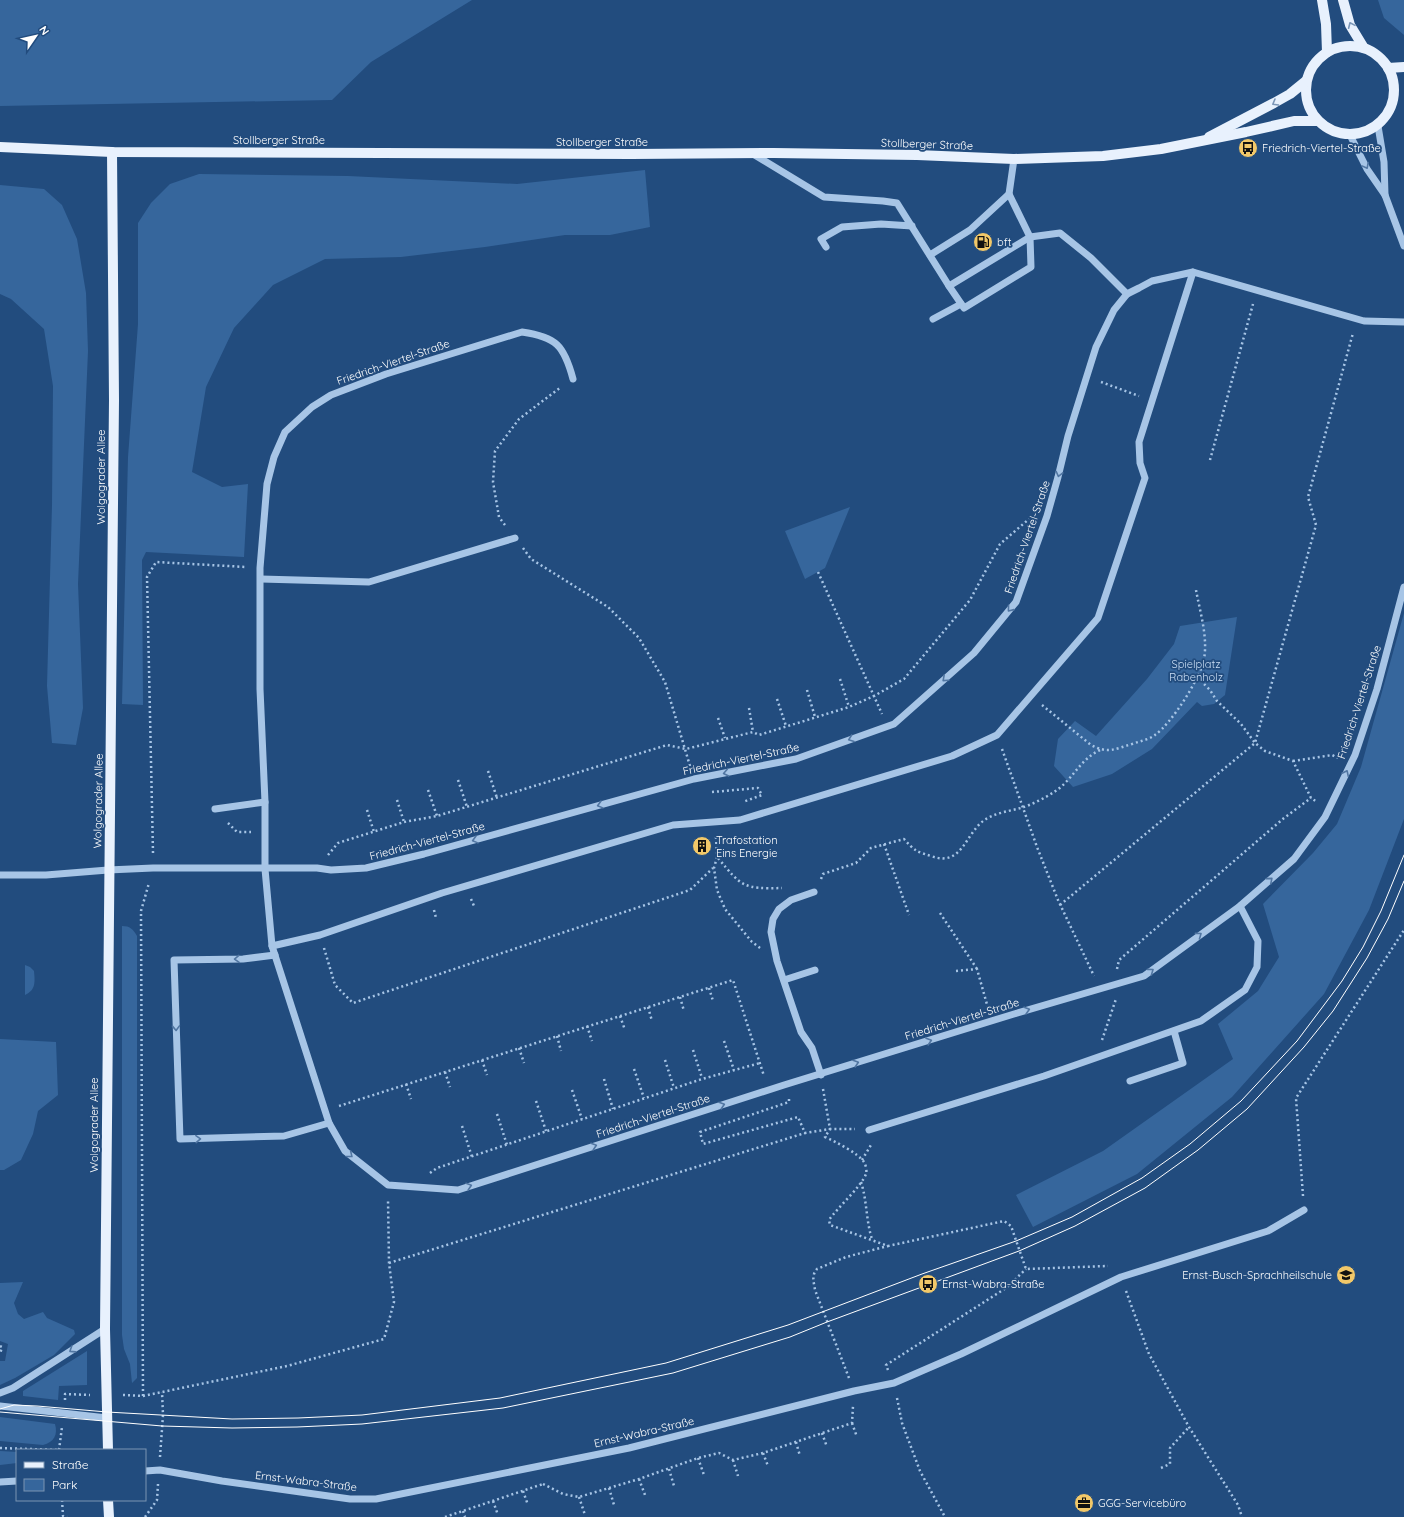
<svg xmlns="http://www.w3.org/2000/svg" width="1404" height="1517" font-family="Quicksand,sans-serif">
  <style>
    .green { fill: #36669c }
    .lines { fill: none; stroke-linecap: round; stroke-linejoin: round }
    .path { stroke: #a7c5e6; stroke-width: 2.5; stroke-dasharray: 2 3; stroke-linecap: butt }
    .minor { stroke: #a7c5e6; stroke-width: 7 }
    .major { stroke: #e8f1fd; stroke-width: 10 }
    .tram { stroke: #fff; stroke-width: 1 }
    .oneway { stroke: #7b96b7 }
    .oneway2 { stroke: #5176a2 }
    .labels { text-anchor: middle; stroke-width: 3.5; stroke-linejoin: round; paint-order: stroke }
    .street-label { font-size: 11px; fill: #fff; stroke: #224c7e }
    .poi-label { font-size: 11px; fill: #fff; stroke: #224c7e; text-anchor: start }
    .park-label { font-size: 11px; fill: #cadef5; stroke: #224c7e }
  </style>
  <rect width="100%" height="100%" fill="#224c7e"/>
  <g class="green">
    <path d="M 0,0 L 472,0 L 371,62 L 332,100 L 0,106 Z"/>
    <path d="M 1378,0 L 1404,0 L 1404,35 L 1384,18 Z"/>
    <path d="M 645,170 L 650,227 L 610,235 L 565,235 L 485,247 L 401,257 L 325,259 L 273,285 L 234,328 L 206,387 L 192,472 L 222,487 L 248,484 L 244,557 L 146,552 L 142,560 L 143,705 L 122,704 L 128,457 L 138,324 L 138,223 L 151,203 L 170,184 L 199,174 L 348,176 L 517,184 Z"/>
    <path d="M 0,185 L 44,189 L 62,205 L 77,239 L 86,293 L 88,351 L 78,584 L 83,708 L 76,745 L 52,743 L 47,686 L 52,505 L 53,386 L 44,329 L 11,299 L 0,294 Z"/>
    <path d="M 850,507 L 825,568 L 805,579 L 785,531 Z"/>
    <path d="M 1404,613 L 1404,819 L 1369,910 L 1324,994 L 1232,1097 L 1137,1174 L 1033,1227 L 1016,1195 L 1103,1151 L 1233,1059 L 1218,1024 L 1258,991 L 1279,957 L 1263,904 L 1313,853 L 1337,824 L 1361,767 Z"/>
    <path d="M 1237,617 L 1225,695 L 1214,704 L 1202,706 L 1197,702 L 1152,749 L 1112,774 L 1073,787 L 1054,766 L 1058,739 L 1075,721 L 1096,736 L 1147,679 L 1174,644 L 1180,626 Z"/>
    <path d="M 122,926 C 130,926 133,929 137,936 L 137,1378 L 132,1383 L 130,1364 L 124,1349 L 122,1335 Z"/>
    <path d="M 25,965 L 30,967 L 34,971 C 35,982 36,990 25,995 Z"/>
    <path d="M 0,1039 L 56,1042 L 58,1095 L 38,1111 L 33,1134 L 21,1160 L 4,1170 L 0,1170 Z"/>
    <path d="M 23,1282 L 14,1303 L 18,1314 L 24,1319 L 43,1312 L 47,1318 L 74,1330 L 75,1334 L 54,1355 L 15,1378 L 0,1385 L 0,1361 L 5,1361 L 8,1344 L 0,1341 L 0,1283 Z"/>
    <path d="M 87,1351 L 87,1385 L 59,1386 L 58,1400 L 23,1396 L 23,1391 Z"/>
    <path d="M 0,1417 L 55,1424 C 58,1435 54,1442 43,1445 L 0,1441 Z"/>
    <path d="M 0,1451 L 17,1452 L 17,1463 L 0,1465 Z"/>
  </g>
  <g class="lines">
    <g class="path">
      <path d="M 1101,382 L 1139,396"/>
      <path d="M 1210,460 L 1253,304"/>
      <path d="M 505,525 L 499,517 L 493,482 L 495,451 L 519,419 L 561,387"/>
      <path d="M 523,548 L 531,559 L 608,607 L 639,638 L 665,682 L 690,766"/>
      <path d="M 818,572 L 882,714"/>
      <path d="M 1197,677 L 1210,690 L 1217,701 L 1241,724 L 1255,743 L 1265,751 L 1293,761 L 1311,798 L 1317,802"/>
      <path d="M 840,679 L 849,707"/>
      <path d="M 807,690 L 815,717"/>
      <path d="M 777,699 L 786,726"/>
      <path d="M 1042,705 L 1091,745 C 1108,754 1115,749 1132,744 C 1140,741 1148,740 1155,735 C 1171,724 1200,679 1204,659 C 1208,637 1200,612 1196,590"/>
      <path d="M 749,708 L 753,732"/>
      <path d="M 718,718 L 725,738"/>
      <path d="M 1002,749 L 1037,847 L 1058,900 L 1094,976"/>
      <path d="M 1293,761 L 1332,755 L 1338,758"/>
      <path d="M 488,771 L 497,798"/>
      <path d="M 458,780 L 467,807"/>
      <path d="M 428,790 L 437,816"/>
      <path d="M 712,792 L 758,788 L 762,795 L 743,802"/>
      <path d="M 397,800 L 404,822"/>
      <path d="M 367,810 L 374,832"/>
      <path d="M 228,823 L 237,832 L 251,832"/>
      <path d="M 716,837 L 717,857 L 714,868 L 717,890 L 725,909 L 752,942 L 760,948"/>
      <path d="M 884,844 L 909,915"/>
      <path d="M 153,853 L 147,577 L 156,562 L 246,567"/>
      <path d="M 328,855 L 338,843 L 404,822 L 437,816 L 667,745 L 686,749 L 753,732 L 759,735 L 849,707 L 874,696 L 904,679 L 970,600 L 1000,544 L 1029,519"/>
      <path d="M 718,858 C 742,887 743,889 782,888"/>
      <path d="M 821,879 L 823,874 L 856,863 L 871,848 L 904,839 C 915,851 915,851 931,856 C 963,868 965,832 986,819 C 996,813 1009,811 1021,808 C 1031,805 1045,798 1054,792 C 1073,780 1079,760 1100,750"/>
      <path d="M 471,899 L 474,906"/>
      <path d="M 1060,905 L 1255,743 L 1316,525 L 1308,497 L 1353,333"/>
      <path d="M 434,910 L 436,918"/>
      <path d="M 940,913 L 977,969"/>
      <path d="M 324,948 L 335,985 L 353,1003 L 690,890 L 713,868"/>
      <path d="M 1117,969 L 1119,960 L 1284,818 L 1311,798"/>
      <path d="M 956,971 L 977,969 L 988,1008"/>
      <path d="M 709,988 L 713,1001"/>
      <path d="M 680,997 L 684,1011"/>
      <path d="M 648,1007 L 652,1021"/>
      <path d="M 620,1016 L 625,1030"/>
      <path d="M 587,1026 L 592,1041"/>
      <path d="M 557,1036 L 561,1051"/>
      <path d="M 1102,1040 L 1116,999"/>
      <path d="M 724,1041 L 734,1070"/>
      <path d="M 519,1048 L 524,1063"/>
      <path d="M 693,1050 L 702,1078"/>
      <path d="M 482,1060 L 487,1075"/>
      <path d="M 665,1060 L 674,1088"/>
      <path d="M 634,1069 L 644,1098"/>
      <path d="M 445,1072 L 450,1087"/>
      <path d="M 604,1079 L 613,1109"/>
      <path d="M 406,1084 L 411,1099"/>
      <path d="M 823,1089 L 830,1129 L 855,1129"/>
      <path d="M 572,1090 L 582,1119"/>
      <path d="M 789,1099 L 789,1102 L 700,1132 L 703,1144 L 798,1117 L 805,1133 L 830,1129 L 825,1137 C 836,1142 858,1153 864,1162 C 866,1165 867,1171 866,1174 C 861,1187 838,1207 829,1220 L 830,1225 L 888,1246 L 1004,1221 L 1011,1226 L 1026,1269 L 1108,1266"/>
      <path d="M 536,1101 L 546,1131"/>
      <path d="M 339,1106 L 733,980 L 764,1076"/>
      <path d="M 497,1114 L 507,1145"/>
      <path d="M 462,1126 L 472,1157"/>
      <path d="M 862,1160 L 871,1145"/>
      <path d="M 430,1173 L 437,1168 L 702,1079 L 760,1063"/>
      <path d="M 861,1182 C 867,1200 866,1221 872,1239"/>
      <path d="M 1303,1196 L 1296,1098 L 1404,930"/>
      <path d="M 389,1263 L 805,1133"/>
      <path d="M 1126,1291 L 1149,1354 L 1189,1427 L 1238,1505 L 1242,1517"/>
      <path d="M 0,1346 L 2,1347 L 0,1354"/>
      <path d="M 888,1370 L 886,1365 L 1006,1288 L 1026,1269"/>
      <path d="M 849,1378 L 815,1290 C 814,1282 811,1276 817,1269 L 846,1257 L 888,1246"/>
      <path d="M 123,1395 L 143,1396 L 287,1366 L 384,1339 L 394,1302 L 389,1263 L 388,1199"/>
      <path d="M 143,1396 L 141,911 L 149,883"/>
      <path d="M 897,1398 L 902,1423 L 920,1471 L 945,1517"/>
      <path d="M 65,1400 L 65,1394 L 90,1395"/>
      <path d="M 852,1423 L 857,1437"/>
      <path d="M 822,1433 L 827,1447"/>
      <path d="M 796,1442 L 800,1456"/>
      <path d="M 0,1448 L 59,1450"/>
      <path d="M 59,1450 L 62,1427"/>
      <path d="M 763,1453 L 768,1466"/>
      <path d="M 160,1457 L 163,1415 L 162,1392"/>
      <path d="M 698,1458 L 704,1475"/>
      <path d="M 733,1460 L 738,1476"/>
      <path d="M 1161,1468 L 1170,1464 L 1170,1448 L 1189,1427"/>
      <path d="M 669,1469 L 674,1486"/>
      <path d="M 639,1479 L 645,1495"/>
      <path d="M 543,1484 L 563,1494 L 579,1497 L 639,1479 L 698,1458 L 719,1453 L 733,1460 L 763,1453 L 852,1423 L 853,1406"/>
      <path d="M 609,1488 L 614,1505"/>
      <path d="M 523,1491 L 528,1505"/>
      <path d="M 579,1497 L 585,1515"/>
      <path d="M 62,1500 L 63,1516 L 67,1517"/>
      <path d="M 493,1501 L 498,1515"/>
      <path d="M 463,1511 L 465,1517"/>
      <path d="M 145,1517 L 157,1500 L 158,1484"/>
      <path d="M 445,1517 L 543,1484 L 543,1483"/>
    </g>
    <g class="minor">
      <path d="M 1378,126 L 1384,162 L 1385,195"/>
      <path d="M 1350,135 L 1367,169 L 1385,195 L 1404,246"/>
      <path d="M 753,154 L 824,197 L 883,201 L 897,203 L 949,286 L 1030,237 L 1060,233 L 1091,258 L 1127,294"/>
      <path d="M 826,247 L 821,239 L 842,227 L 881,224 L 912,226"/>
      <path d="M 930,255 L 970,230 L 1009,194"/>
      <path d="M 949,286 L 964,308 L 1031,267 L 1030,237 L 1009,194 L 1014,159"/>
      <path d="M 933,319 L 961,304"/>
      <path d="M 573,379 C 564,345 556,337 522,332 L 386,374 L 331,395 L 312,407 L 285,432 L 274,457 L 267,484 L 260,568 L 260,689 L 265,802 L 265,869 L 272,946 L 329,1123 L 345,1151 L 388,1185 L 458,1190 L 784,1085 L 1014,1014 L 1144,976 L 1240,906 L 1294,859 L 1325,817 L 1355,755 L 1377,689 L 1404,587"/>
      <path d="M 261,579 L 369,582 L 515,538"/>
      <path d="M 215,809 L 265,802"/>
      <path d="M 0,875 L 46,875 L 108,870 L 153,868 L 317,868 L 331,870 L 366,868 L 424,854 L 694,779 L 796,759 L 894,724 L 974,653 L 1016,602 L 1047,516 L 1058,477 L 1068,436 L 1096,347 L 1114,310 L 1127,294 L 1139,288 L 1152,281 L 1193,272 L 1364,321 L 1404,322"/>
      <path d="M 814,892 L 791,900 L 779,909 L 773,919 L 771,932 L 777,961 L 801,1032 L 812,1048 L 821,1075"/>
      <path d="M 272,946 L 320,935 L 442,893 L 673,825 L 740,820 L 952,756 L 997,735 L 1098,618 L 1145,478 L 1140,463 L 1139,442 L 1193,272"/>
      <path d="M 275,955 L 243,959 L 174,960 L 180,1139 L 284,1136 L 329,1123"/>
      <path d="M 784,980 L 815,970"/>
      <path d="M 1130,1081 L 1183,1063 L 1174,1031"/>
      <path d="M 869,1130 L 1044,1076 L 1201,1021 L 1245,990 L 1257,967 L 1258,941 L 1240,906"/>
      <path d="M 0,1393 L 13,1388 L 105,1329"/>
      <path d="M 0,1406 L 107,1418"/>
      <path d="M 145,1471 L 160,1470 L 222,1481 L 350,1499 L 376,1499 L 629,1448 L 854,1391 L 894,1383 L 961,1354 L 1121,1277 L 1268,1231 L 1304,1210"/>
      <path d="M 0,1482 L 17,1481"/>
    </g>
    <g class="major">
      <path d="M 1322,0 L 1326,24 L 1327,52"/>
      <path d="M 1343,0 L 1350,25 L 1364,48"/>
      <circle cx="1350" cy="90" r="44"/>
      <path d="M 1388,68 L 1404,67"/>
      <path d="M 1209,137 L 1274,103 L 1290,94 L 1306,81"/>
      <path d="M 0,147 L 112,152 L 631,154 L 774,153 L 917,155 L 1014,159 L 1103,156 L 1161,149 L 1246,132 L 1294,121 L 1317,121"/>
      <path d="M 108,1450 L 105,1329 L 114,400 L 112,152"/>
      <path d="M 108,1500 L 109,1517"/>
    </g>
    <g class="tram">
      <path d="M 0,1409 L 14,1405 L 37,1406 L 107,1412 L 232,1419 L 298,1418 L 362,1415 L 500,1398 L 666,1363 L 788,1325 L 922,1274 L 1016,1241 L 1072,1217 L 1142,1178 L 1190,1144 L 1241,1101 L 1297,1041 L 1342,981 L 1363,947 L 1381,911 L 1404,855"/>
      <path d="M 0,1412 L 162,1426 L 232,1428 L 297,1427 L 362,1424 L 503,1408 L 673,1373 L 790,1337 L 827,1322 L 1019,1251 L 1075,1226 L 1145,1188 L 1198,1150 L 1247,1109 L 1304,1047 L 1333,1011 L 1367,958 L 1388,919 L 1404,881"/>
    </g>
  </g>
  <defs><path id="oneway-chevron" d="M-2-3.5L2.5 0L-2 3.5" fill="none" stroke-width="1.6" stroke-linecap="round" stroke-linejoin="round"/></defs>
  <g class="oneway">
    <use href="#oneway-chevron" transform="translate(1351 25) rotate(-114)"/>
    <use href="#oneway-chevron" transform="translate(1275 103) rotate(150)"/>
  </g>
  <g class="oneway2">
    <use href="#oneway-chevron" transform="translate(1366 166) rotate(62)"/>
    <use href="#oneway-chevron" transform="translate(1059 474) rotate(104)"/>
    <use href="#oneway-chevron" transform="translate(1010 609) rotate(129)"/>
    <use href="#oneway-chevron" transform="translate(945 679) rotate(138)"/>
    <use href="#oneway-chevron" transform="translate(851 739) rotate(160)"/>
    <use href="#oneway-chevron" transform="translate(726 773) rotate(169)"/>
    <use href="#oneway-chevron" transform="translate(1346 773) rotate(-64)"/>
    <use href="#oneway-chevron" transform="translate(600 805) rotate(165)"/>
    <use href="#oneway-chevron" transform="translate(475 840) rotate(165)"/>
    <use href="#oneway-chevron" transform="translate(1270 880) rotate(-41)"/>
    <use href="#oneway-chevron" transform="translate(1199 935) rotate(-36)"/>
    <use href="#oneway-chevron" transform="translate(237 959) rotate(178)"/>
    <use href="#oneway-chevron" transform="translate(1151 971) rotate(-36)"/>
    <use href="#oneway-chevron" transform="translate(1027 1010) rotate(-16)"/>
    <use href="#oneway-chevron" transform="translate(176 1028) rotate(88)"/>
    <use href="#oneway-chevron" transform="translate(929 1041) rotate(-17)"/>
    <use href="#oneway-chevron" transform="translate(856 1063) rotate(-18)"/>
    <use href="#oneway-chevron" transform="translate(722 1105) rotate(-18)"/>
    <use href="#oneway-chevron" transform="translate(198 1139) rotate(-2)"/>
    <use href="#oneway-chevron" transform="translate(594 1146) rotate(-18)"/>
    <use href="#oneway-chevron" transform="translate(350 1155) rotate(39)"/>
    <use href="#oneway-chevron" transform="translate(469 1186) rotate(-18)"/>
    <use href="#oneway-chevron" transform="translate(72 1350) rotate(147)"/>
  </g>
  <defs>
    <g id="bus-disc" transform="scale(1)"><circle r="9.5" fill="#f2c869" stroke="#224c7e"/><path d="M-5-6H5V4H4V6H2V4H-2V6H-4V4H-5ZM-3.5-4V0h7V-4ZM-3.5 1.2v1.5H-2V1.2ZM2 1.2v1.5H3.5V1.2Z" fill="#111"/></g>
    <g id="fuel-disc" transform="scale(1)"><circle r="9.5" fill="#f2c869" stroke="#224c7e"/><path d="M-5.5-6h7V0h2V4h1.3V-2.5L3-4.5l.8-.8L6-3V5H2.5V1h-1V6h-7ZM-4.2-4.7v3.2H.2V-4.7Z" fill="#111"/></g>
    <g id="building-disc" transform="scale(1)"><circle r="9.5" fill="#f2c869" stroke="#224c7e"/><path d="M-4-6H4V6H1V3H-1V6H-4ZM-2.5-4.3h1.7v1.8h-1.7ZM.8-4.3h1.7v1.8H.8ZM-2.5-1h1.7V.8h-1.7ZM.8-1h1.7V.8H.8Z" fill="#111"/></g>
    <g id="school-disc" transform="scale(1)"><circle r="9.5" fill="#f2c869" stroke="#224c7e"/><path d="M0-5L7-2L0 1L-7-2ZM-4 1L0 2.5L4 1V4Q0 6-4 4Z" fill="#111"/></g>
    <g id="office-disc" transform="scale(1)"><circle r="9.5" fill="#f2c869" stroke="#224c7e"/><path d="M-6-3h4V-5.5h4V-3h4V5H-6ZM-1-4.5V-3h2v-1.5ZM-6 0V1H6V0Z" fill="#111"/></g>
  </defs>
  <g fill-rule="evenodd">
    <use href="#bus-disc" x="1248" y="148"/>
    <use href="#fuel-disc" x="983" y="242"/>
    <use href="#building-disc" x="702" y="846"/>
    <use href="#school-disc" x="1346" y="1275"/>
    <use href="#bus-disc" x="928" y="1284"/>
    <use href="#office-disc" x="1084" y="1503"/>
  </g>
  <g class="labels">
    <g class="street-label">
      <text x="279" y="144">Stollberger Straße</text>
      <text x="602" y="146">Stollberger Straße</text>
      <text transform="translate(927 144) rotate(2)" y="4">Stollberger Straße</text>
      <text transform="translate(393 362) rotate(-19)" y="4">Friedrich-Viertel-Straße</text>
      <text transform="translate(101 477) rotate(-90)" y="4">Wolgograder Allee</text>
      <text transform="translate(1027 537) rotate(-71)" y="4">Friedrich-Viertel-Straße</text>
      <text transform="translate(1359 702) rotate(-72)" y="4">Friedrich-Viertel-Straße</text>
      <text transform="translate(741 759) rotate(-12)" y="4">Friedrich-Viertel-Straße</text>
      <text transform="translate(98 801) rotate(-89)" y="4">Wolgograder Allee</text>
      <text transform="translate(427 841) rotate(-15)" y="4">Friedrich-Viertel-Straße</text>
      <text transform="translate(962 1019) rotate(-17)" y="4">Friedrich-Viertel-Straße</text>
      <text transform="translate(653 1116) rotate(-18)" y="4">Friedrich-Viertel-Straße</text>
      <text transform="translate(94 1125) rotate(-90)" y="4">Wolgograder Allee</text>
      <text transform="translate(644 1432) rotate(-13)" y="4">Ernst-Wabra-Straße</text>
      <text transform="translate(306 1481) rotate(7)" y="4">Ernst-Wabra-Straße</text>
    </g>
    <g class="poi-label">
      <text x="1262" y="152">Friedrich-Viertel-Straße</text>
      <text x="997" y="246">bft</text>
      <text x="716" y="844">Trafostation<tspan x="716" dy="13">Eins Energie</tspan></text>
      <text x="1332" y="1279" text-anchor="end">Ernst-Busch-Sprachheilschule</text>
      <text x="942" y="1288">Ernst-Wabra-Straße</text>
      <text x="1098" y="1507">GGG-Servicebüro</text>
    </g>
    <g class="park-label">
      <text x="1196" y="668">Spielplatz<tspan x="1196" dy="13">Rabenholz</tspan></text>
    </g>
  </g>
  <rect x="16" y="1449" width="130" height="52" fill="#224c7e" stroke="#7a94b2"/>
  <rect x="24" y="1462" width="20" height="6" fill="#e8f1fd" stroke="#7a94b2"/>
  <text x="52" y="1469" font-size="12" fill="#ffffff">Straße</text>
  <rect x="24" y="1479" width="20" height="12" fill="#36669c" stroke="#7a94b2"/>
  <text x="52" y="1489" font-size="12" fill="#ffffff">Park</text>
  <g transform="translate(36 36) rotate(56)" stroke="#224c7e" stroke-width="3" paint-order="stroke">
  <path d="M0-3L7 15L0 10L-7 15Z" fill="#ffffff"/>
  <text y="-6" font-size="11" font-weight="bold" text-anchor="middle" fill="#ffffff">N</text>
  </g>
</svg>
